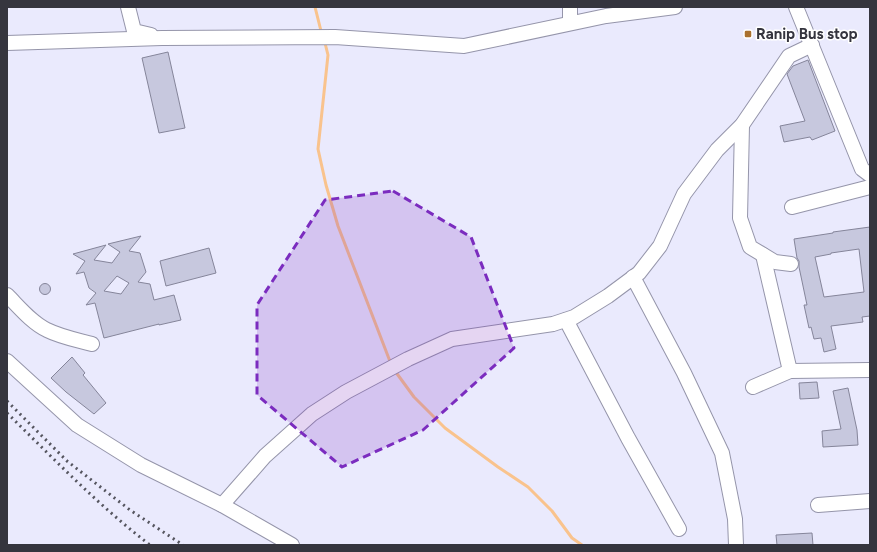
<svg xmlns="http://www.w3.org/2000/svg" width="877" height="552" font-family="Figtree,sans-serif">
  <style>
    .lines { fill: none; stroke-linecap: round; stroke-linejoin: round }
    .stream { stroke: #f9c38d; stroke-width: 3 }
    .building { fill: #c7c8de; stroke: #85859a; fill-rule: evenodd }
    .minor-casing { stroke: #9595aa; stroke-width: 16 }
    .minor { stroke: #fff; stroke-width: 14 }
    .rail { stroke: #55555f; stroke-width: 3; stroke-dasharray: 2 4; stroke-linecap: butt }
    .marked { fill: #7b2cbf; fill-opacity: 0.2; stroke: #7b2cbf; stroke-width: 3; stroke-dasharray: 8 5; stroke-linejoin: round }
    .poi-dot { fill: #aa7130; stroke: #fff; stroke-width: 1.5 }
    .labels { text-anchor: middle; stroke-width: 3; stroke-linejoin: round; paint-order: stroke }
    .poi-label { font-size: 15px; font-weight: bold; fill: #35353e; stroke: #fff; text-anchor: start }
  </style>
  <rect width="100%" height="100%" fill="#eaeafd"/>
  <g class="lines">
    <g class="stream">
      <path d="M 315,7 L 321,31"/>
      <path d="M 325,43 L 328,55 L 318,149 L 326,185 L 338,226 L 391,364"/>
      <path d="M 395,371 L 414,397 L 445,428 L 498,467 L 528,487 L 552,511 L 572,538 L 582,545"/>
    </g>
  </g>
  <g class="building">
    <path d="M 168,52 L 185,128 L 159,133 L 142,58 Z"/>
    <path d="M 808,60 L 835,131 L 812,140 L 810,137 L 784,142 L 780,126 L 805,121 L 787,74 L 793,66 Z"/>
    <path d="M 870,227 L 870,316 L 862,317 L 863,322 L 831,326 L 836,349 L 824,352 L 821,338 L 814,339 L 811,327 L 809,328 L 804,305 L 807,305 L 799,267 L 799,261 L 797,258 L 794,239 L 833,233 L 833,232 ZM 859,249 L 864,292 L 824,297 L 815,257 L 831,254 L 831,253 Z"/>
    <path d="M 141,236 L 129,251 L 140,253 L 146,272 L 138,282 L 150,284 L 154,300 L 174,295 L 181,320 L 159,325 L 159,324 L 104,338 L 95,303 L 86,305 L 96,293 L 89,288 L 84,272 L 76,274 L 85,261 L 73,254 L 106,245 L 94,260 L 112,263 L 120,252 L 108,244 ZM 117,276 L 129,283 L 121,294 L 104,291 Z"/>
    <path d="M 209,248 L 216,273 L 166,286 L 160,261 Z"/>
    <circle cx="45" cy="289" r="5.5"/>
    <path d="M 72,357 L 85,373 L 83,375 L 106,403 L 94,414 L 66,392 L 51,378 Z"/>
    <path d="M 817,382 L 819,398 L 800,399 L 799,383 Z"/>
    <path d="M 848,388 L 857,430 L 858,445 L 823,447 L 822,431 L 841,429 L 833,391 Z"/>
    <path d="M 812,533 L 813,545 L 777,545 L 776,535 Z"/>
  </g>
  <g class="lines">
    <g class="minor-casing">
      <g id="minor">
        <path d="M 128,7 L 134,31 L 151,35"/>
        <path d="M 796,7 L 862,169 L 870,175"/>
        <path d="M 570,23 L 570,7"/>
        <path d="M 7,43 L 162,38 L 335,37 L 464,46 L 606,16 L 675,7"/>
        <path d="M 742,125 L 740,218 L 750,247 L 775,262 L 791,264"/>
        <path d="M 792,207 L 870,187"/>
        <path d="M 763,255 L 790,371 L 870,370"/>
        <path d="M 633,277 L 684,373 L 722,453 L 735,519 L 736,545"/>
        <path d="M 7,295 C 19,307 32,323 47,330 C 61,337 77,340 92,344"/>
        <path d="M 566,320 L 628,438 L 679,529"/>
        <path d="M 7,361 L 77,425 L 141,465 L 222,505 L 292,545"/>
        <path d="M 753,387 L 790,371"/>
        <path d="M 222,505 L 265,456 L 312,414 L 346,392 L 408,359 L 452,339 L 553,324 L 574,317 L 608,296 L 639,273 L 660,246 L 684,194 L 717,150 L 742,125 L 789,56 L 812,45"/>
        <path d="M 818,505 L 870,501"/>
      </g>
    </g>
    <use href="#minor" class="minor"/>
    <g class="rail">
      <path d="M 7,401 L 67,461 L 130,510 L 183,545"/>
      <path d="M 7,413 C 53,458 99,506 150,545"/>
    </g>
  </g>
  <path class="marked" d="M 393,191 L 471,237 L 514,348 L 423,430 L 342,467 L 257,395 L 257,305 L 325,200 Z"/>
  <rect class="poi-dot" x="744" y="30" width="8" height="8" rx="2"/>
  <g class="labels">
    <g class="poi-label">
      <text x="756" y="39">Ranip Bus stop</text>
    </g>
  </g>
  <rect width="877" height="552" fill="none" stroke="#35353e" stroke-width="16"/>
</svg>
